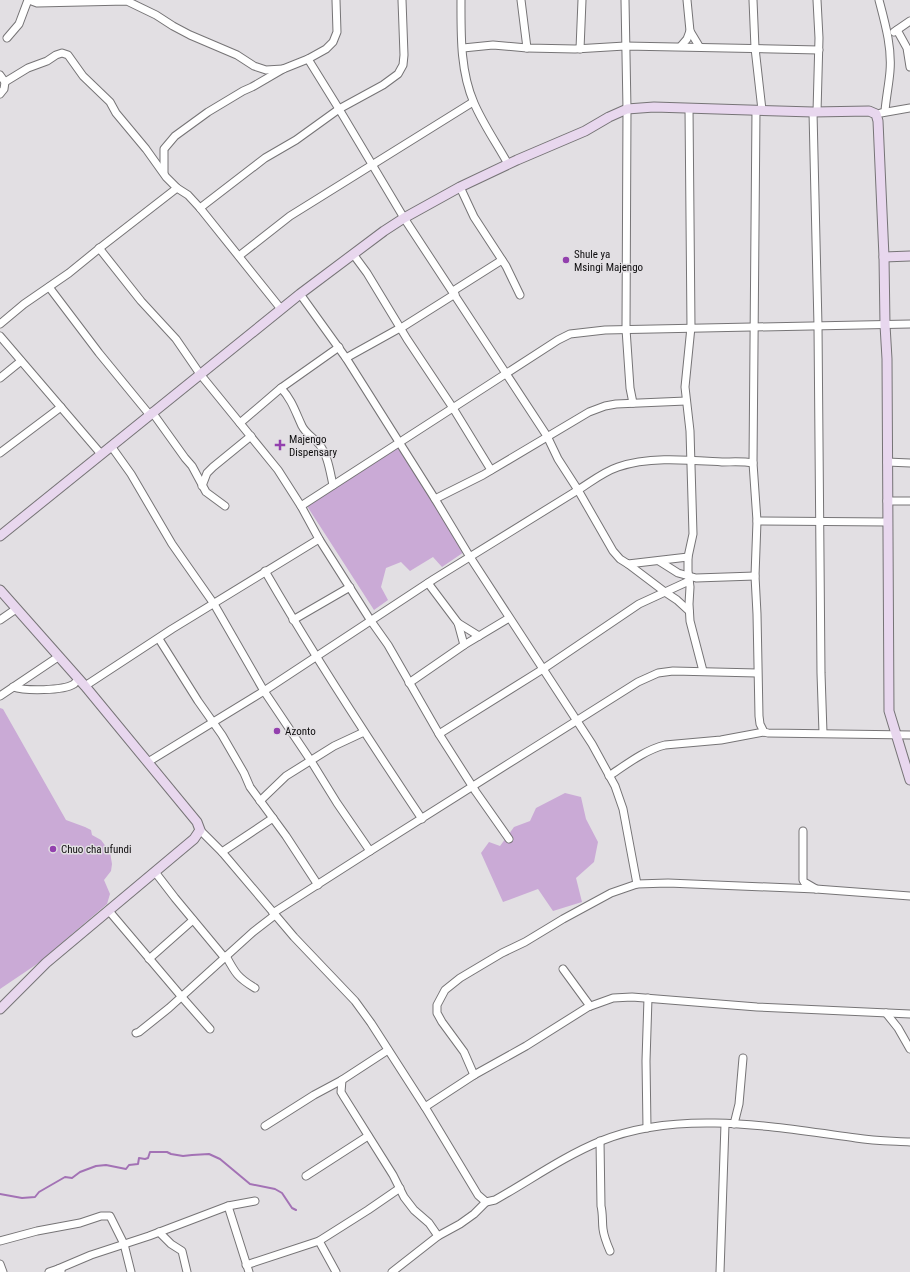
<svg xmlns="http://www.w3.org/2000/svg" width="910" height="1272" font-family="'Roboto Condensed',sans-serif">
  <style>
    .green { fill: #caaad6 }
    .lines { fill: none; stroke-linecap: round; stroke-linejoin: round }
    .stream { stroke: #a372b5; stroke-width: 2 }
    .street-casing { stroke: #767476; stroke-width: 9 }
    .secondary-casing { stroke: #767476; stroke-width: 11 }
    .street { stroke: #fff; stroke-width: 7 }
    .secondary { stroke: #e8d7ee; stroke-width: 9 }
    .poi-dot { fill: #9340ae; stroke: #e2dfe3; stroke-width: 1.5 }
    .labels { text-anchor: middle; stroke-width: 3; stroke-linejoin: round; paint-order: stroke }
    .poi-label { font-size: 11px; fill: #0e0d0e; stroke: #e2dfe3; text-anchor: start }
  </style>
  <rect width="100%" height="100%" fill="#e2dfe3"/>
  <g class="green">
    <path d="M 401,446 L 467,550 L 442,567 L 433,557 L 410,571 L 401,562 L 386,568 L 381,587 L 388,600 L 374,610 L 307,506 Z"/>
    <path d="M 0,708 L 3,709 L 66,820 L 85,827 L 91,830 L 92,835 L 101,840 L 110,852 L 112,864 L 111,871 L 104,880 L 110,894 L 107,904 L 37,964 L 0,989 Z"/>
    <path d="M 565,793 L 581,797 L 586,819 L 598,842 L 594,862 L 576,878 L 582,902 L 553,911 L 538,889 L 503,902 L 481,853 L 489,842 L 500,846 L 514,827 L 530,821 L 536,808 Z"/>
  </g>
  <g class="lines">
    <path class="stream" d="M 0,1194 L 22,1198 L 35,1197 L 39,1192 L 65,1177 L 72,1178 L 80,1172 L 96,1166 L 106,1165 L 126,1169 L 129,1165 L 138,1164 L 139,1158 L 145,1159 L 148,1158 L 150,1152 L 167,1152 L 171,1154 L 183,1156 L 192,1155 L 209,1154 L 220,1159 L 250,1184 L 275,1189 L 282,1193 L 292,1208 L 296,1210"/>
    <g class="street-casing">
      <g id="street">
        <path d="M 29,0 L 37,3 L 127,1 L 156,15 L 173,26 L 190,35 L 237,55 L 254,66 L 266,70 L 283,69"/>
        <path d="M 461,0 C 461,34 460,71 474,103 C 483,124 497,144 508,164"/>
        <path d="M 521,0 L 527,48"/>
        <path d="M 625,0 L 627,109 L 626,329 L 630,388 L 633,403"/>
        <path d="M 687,0 L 690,31 L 699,46"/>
        <path d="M 753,0 L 755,48 L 762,110"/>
        <path d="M 879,0 C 885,23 892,47 890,71 C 889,84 886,98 885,111"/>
        <path d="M 897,30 L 907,48 L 910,67"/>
        <path d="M 894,32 L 910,21"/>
        <path d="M 7,38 L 19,24 L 28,0"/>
        <path d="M 681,46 L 687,39 L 690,31"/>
        <path d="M 463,48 L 493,45 L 527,48 L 575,49 L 625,46 L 819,50"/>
        <path d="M 580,49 L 582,0"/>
        <path d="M 308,59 L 339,109 L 404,218 L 547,436 L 558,459 L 578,490 L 613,551 L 620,559 L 628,564 L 688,557"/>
        <path d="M 0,75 L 5,82 L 4,89 L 0,94"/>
        <path d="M 5,82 L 28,68 L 47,61 L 56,55 L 62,53 L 68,55 L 83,76 L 110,102 L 116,113 L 146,149 L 166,177 L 177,188 L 188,195 L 200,208 L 281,309"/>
        <path d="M 689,108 L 691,327 L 685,387 L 690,431 L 693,534 L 688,557 L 688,571 L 690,587 L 689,604 L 690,621 L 703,671"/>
        <path d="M 756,110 L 753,463 L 757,521 L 755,576 L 757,614 L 759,716 L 760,724 L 764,732 L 768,733 L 910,735"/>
        <path d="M 813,112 L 818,326 L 821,673 L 823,733"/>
        <path d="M 817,112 L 819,38 L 817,0"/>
        <path d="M 881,113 L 910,108"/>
        <path d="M 164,173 L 164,149 L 175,136 L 208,112 L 243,91 L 252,87 L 283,69 L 308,59 L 326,49 L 333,42 L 337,32 L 336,0"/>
        <path d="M 460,187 L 474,217 L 506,266 L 520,295"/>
        <path d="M 200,208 L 265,158 L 296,140 L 339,109 L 383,85 L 398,74 L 403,65 L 404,55 L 402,0"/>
        <path d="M 99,248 L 141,301 L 176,339 L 200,374 L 278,470 L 301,506 L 319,539 L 371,621 L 388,645 L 439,734 L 476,792 L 509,839"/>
        <path d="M 353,254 L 367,273 L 407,339 L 453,408 L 491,470"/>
        <path d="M 239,256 L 290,216 L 473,102"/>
        <path d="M 49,287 L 99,353 L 149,414"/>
        <path d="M 453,291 L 502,260"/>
        <path d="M 300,294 L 346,358 L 435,499 L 470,557 L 592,744 L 615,786 L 623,809 L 637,884"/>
        <path d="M 0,324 L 24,304 L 69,273 L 101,247 L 177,188"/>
        <path d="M 401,328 L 455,294"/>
        <path d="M 0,336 L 101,454"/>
        <path d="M 346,358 L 400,328"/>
        <path d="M 0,378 L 21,361"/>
        <path d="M 281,388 C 292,400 295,411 302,426 C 306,434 313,437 319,444 C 328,455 330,472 333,485"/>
        <path d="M 152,412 L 185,458 L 192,466 L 206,492 L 225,506"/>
        <path d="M 240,423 L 281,388 L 339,347"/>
        <path d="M 111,446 L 131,474 L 172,544 L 214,604 L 264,691 L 311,761 L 337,803 L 370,851"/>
        <path d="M 0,453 L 61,407"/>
        <path d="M 887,462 L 910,463"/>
        <path d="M 202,486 L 207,473 L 213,467 L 251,436"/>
        <path d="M 435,499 L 483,475 L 589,412 L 605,406 L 616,404 L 686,401"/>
        <path d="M 887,501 L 910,501"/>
        <path d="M 301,506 L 558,340 L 570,334 L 605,330 L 910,324"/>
        <path d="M 757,521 L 887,522"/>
        <path d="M 659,561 L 678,573 L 696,578 L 755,576"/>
        <path d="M 628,564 L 665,592 L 677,600 L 689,611"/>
        <path d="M 265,571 C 314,656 367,737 422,819"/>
        <path d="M 428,583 L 458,623 L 464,645"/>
        <path d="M 0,620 L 16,609"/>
        <path d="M 293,620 L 350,587"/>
        <path d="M 458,623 L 479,636"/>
        <path d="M 159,639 L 198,701 L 222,735 L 244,773 L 250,787 L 286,836 L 318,885"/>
        <path d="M 409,683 L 464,645 L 509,618"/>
        <path d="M 85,686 L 172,629 L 319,539"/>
        <path d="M 13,687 C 25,691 63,691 74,684 C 75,683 77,681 78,679"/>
        <path d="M 0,696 L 58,657"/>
        <path d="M 439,734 L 543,669 L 639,604 L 689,581"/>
        <path d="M 148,762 L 264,691 L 434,579 L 578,490 C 591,482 603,472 618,467 C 649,456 689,460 722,462 C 732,462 742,461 753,463"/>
        <path d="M 609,776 C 627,764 645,750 665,745 L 721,740 L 764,732"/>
        <path d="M 260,801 L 286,776 L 334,746 L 364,732"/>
        <path d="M 200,830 L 222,852 L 294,937 L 355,1001 L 371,1023 L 425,1107 L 478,1195 L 486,1202 L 495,1200 C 529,1181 564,1156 601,1141 C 678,1109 775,1127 856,1138 C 874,1141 892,1141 910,1142"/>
        <path d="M 803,831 L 803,880 L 804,882 L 816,889"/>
        <path d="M 222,852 L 273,818"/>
        <path d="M 155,872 L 175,898 L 224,957"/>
        <path d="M 109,911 L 181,996"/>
        <path d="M 273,913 L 370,851 L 638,682 L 658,673 L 673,671 L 757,673"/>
        <path d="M 226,956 C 235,973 238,978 255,988"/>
        <path d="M 149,959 L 193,920"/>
        <path d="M 563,969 L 590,1006"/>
        <path d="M 181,996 L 210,1029"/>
        <path d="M 886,1013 L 898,1028 L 910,1049"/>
        <path d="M 136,1033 L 139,1032 L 169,1008 L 253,932 L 275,915"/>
        <path d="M 474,1075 L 464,1052 L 442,1022 L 437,1013 L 437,1005 L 445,990 L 460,978 L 502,953 L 525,942 L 563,919 L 611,893 L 637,884 L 668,883 L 816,889 L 910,896"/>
        <path d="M 342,1080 L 341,1092 L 344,1097 L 393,1175 L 404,1197 L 414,1210 L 429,1223 L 438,1236"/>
        <path d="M 425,1107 L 474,1075 L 526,1046 L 588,1007 L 613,998 L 632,997 L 757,1007 L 910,1014"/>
        <path d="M 734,1124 L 739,1104 L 743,1058"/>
        <path d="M 265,1126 L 314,1095 L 342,1080 L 388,1050"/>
        <path d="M 647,1128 L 646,1061 L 648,998"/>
        <path d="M 600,1141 L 601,1206 C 603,1214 602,1221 603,1229 C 604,1237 607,1244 610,1251"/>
        <path d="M 306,1176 L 368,1136"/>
        <path d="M 228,1206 L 249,1272"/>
        <path d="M 159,1232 L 171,1244 L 182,1251 L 187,1272"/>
        <path d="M 0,1241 L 37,1231 L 80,1223 L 101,1216 L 110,1216 L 124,1244 L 131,1272"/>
        <path d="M 0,1264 L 3,1272"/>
        <path d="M 246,1265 L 319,1241"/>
        <path d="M 58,1269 L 91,1255 L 149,1236 L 228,1206 L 255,1201"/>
        <path d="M 49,1272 L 58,1269 L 61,1271"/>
        <path d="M 336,1272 L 319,1241 L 368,1210 L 400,1188"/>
        <path d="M 392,1272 L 438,1236 L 460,1224 L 474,1214 L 486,1202"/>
        <path d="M 720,1272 L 725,1124"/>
      </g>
    </g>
    <g class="secondary-casing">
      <g id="secondary">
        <path d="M 884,257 L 910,256"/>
        <path d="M 0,536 L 300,294 L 384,231 L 404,218 L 460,187 L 517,160 L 585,131 L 609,117 L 627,109 L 654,107 L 813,112 L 869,111 L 876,114 L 878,121 L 884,257 L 885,325 L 887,359 L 889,711 L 910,780"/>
        <path d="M 0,590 L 85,686 L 197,822 L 200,830 L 194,839 L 46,963 L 0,1009"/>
      </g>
    </g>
    <use href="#street" class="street"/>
    <use href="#secondary" class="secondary"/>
  </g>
  <g class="poi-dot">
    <circle cx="566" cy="260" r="4"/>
    <path d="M278 439h4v4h4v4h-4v4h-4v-4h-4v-4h4z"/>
    <circle cx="277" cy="731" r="4"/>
    <circle cx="53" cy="849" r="4"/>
  </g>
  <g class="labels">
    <g class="poi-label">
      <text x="574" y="258">Shule ya<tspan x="574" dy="13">Msingi Majengo</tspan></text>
      <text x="289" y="443">Majengo<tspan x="289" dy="13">Dispensary</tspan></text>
      <text x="285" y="735">Azonto</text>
      <text x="61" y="853">Chuo cha ufundi</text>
    </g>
  </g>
</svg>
